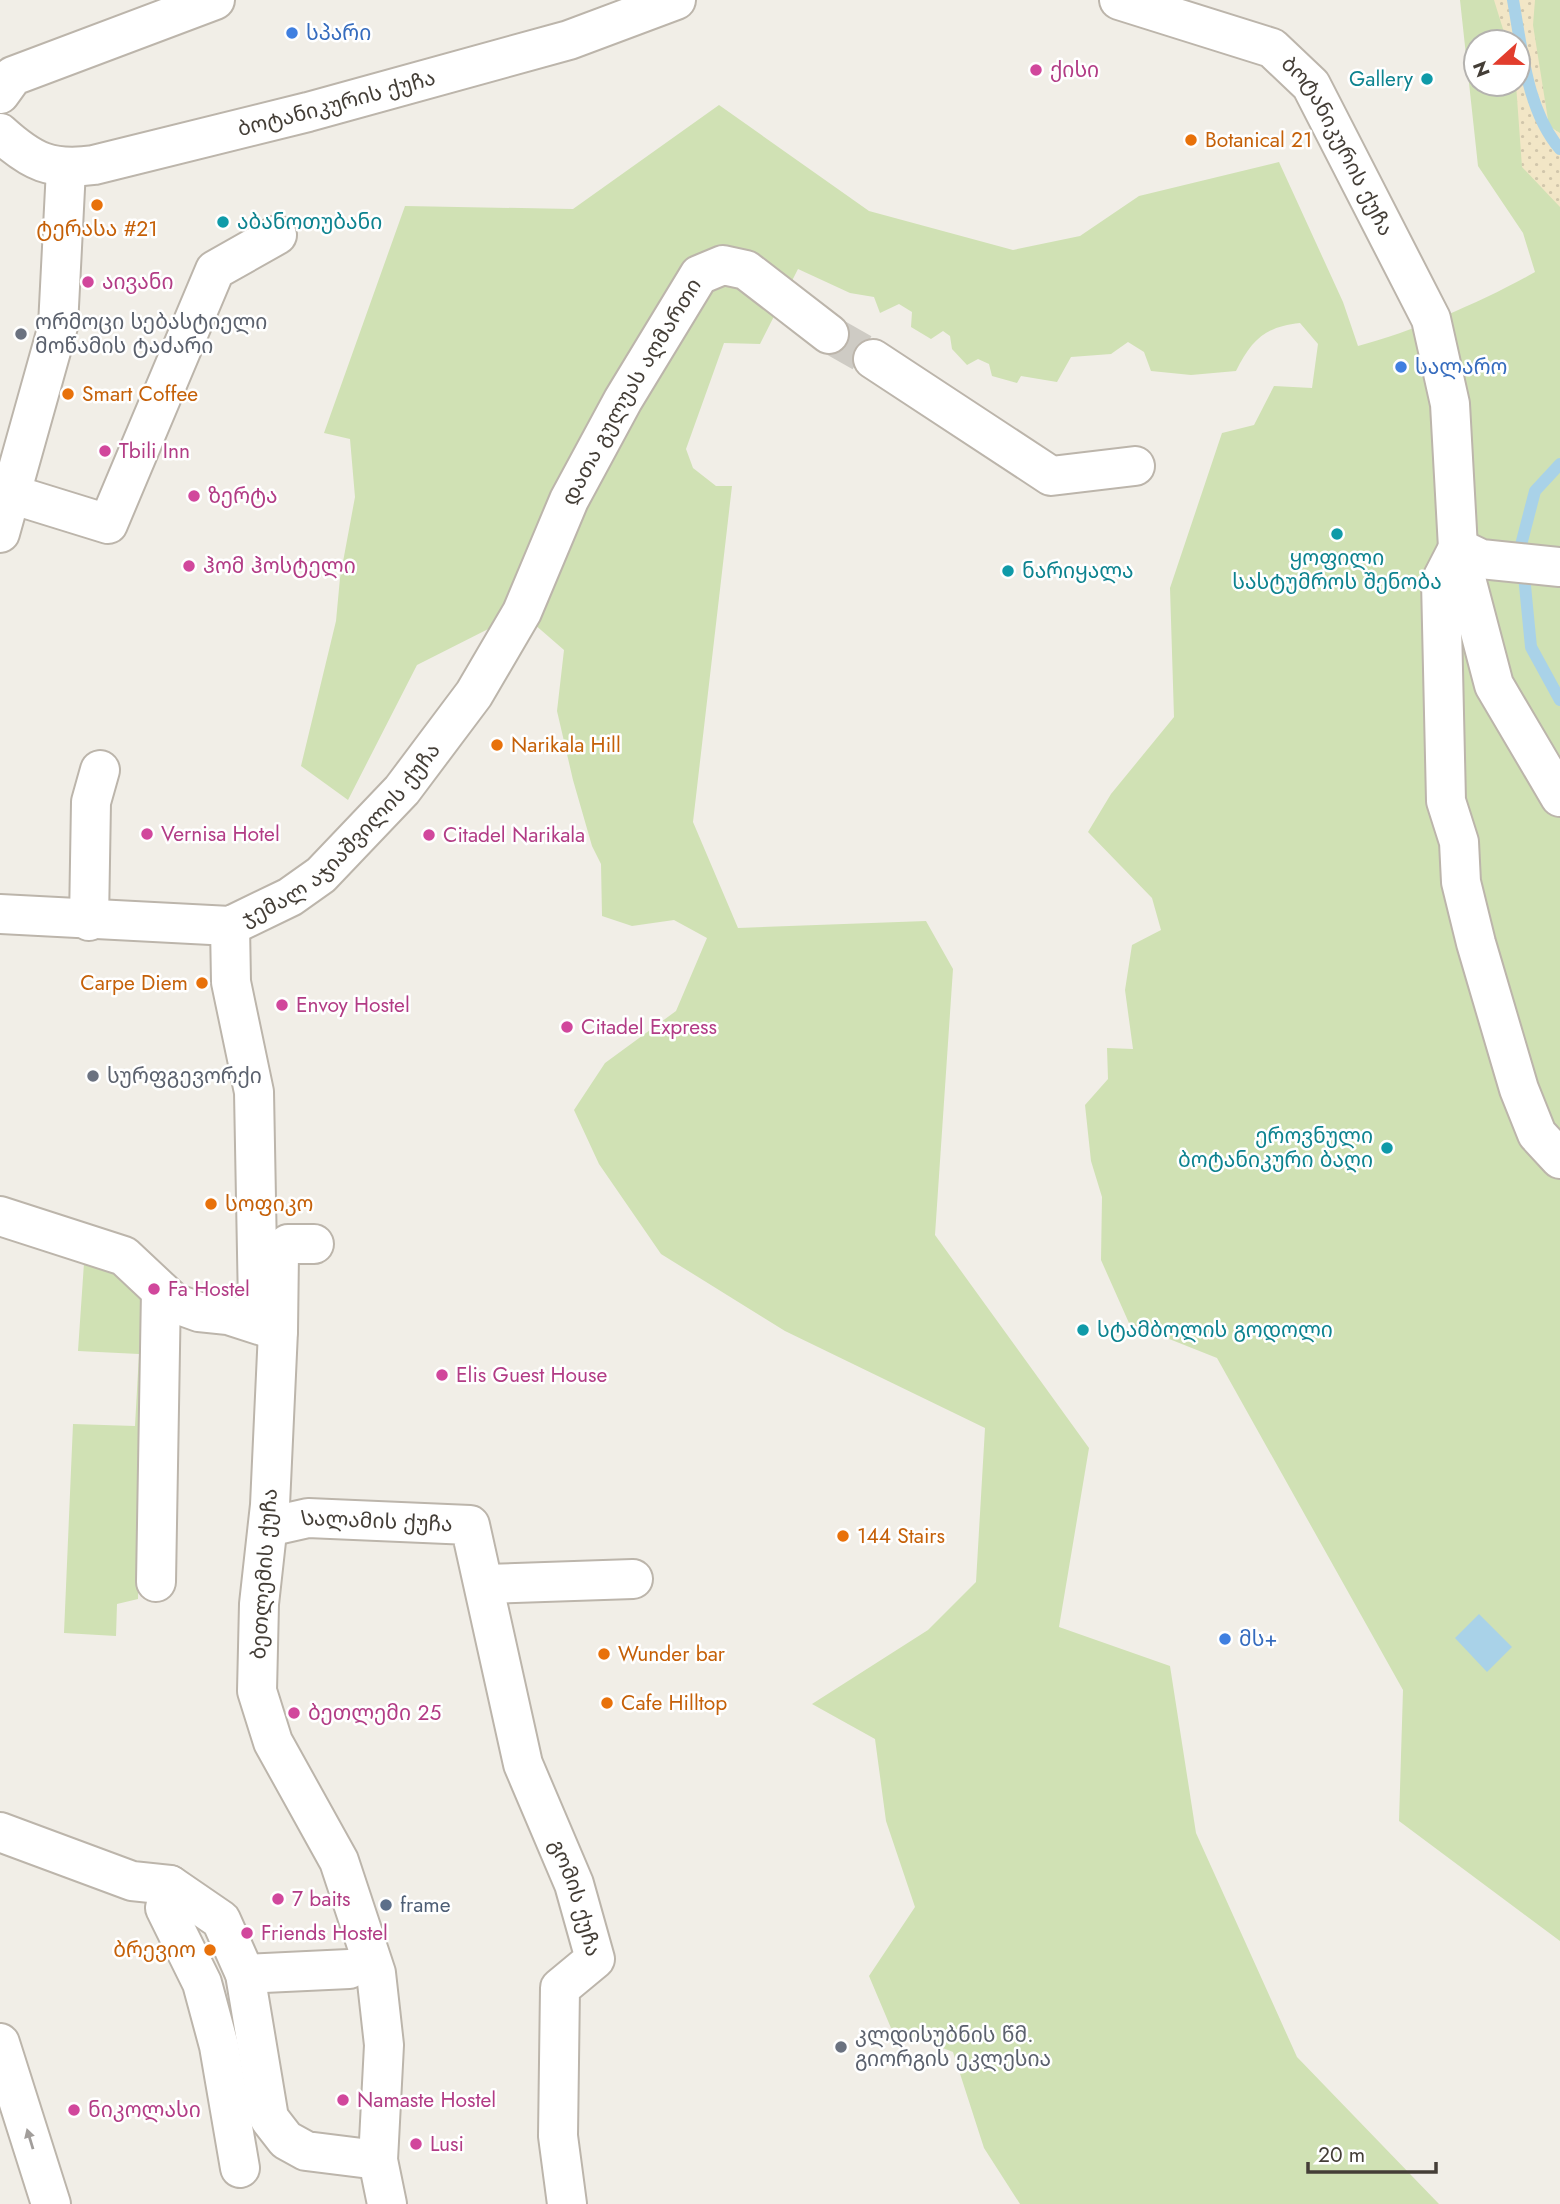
<svg xmlns="http://www.w3.org/2000/svg" width="1560" height="2204" font-family="Jost,'Noto Sans Georgian',sans-serif">
  <style>
    .green { fill: #d0e1b4; fill-rule: evenodd }
    .sand { fill: url(#sand-dots) }
    .water { fill: #a9d2e8 }
    .lines { fill: none; stroke-linecap: round; stroke-linejoin: round }
    .stream { stroke: #a9d2e8; stroke-width: 12 }
    .minor-tunnel { stroke: #cecbc4; stroke-width: 38; stroke-dasharray: 38 19; stroke-linecap: butt }
    .minor-casing { stroke: #bcb5ab; stroke-width: 42 }
    .minor { stroke: #fff; stroke-width: 38 }
    .oneway { fill: #a29e9b }
    .shop-dot { fill: #3f7fe0; stroke: #fff; stroke-width: 2.5 }
    .hotel-dot { fill: #d1479c; stroke: #fff; stroke-width: 2.5 }
    .culture-dot { fill: #0f9aa8; stroke: #fff; stroke-width: 2.5 }
    .food-dot { fill: #e8710a; stroke: #fff; stroke-width: 2.5 }
    .worship-dot { fill: #6b7280; stroke: #fff; stroke-width: 2.5 }
    .service-dot { fill: #5c6f8a; stroke: #fff; stroke-width: 2.5 }
    .labels { text-anchor: middle; stroke-width: 5; stroke-linejoin: round; paint-order: stroke }
    .shop-label { font-size: 21px; fill: #366cbe; stroke: #fff; text-anchor: start }
    .hotel-label { font-size: 21px; fill: #b23c85; stroke: #fff; text-anchor: start }
    .culture-label { font-size: 21px; fill: #0d838f; stroke: #fff; text-anchor: start }
    .street-label { font-size: 21px; fill: #443e37; stroke: #fff }
    .food-label { font-size: 21px; fill: #c56008; stroke: #fff; text-anchor: start }
    .worship-label { font-size: 21px; fill: #5b616d; stroke: #fff; text-anchor: start }
    .service-label { font-size: 21px; fill: #4e5e75; stroke: #fff; text-anchor: start }
  </style>
  <defs>
    <pattern id="sand-dots" width="8" height="8" patternUnits="userSpaceOnUse" patternTransform="scale(1.75)"><rect width="8" height="8" fill="#f2e6c6"/><path d="M2 2h.1M6 6h.1" fill="none" stroke="#d1c6ab" stroke-width="1.8" stroke-linecap="round"/></pattern>
  </defs>
  <rect width="100%" height="100%" fill="#f1eee7"/>
  <g class="green">
    <path d="M 1460,0 L 1560,0 L 1560,1941 L 1399,1821 L 1403,1690 L 1217,1358 L 1129,1323 L 1101,1260 L 1102,1197 L 1091,1161 L 1085,1105 L 1108,1079 L 1107,1048 L 1133,1049 L 1125,990 L 1132,945 L 1161,930 L 1152,898 L 1088,832 L 1111,794 L 1174,717 L 1170,588 L 1222,433 L 1254,425 L 1274,386 L 1312,388 L 1318,344 L 1300,323 C 1264,327 1252,340 1236,371 L 1191,375 L 1151,371 L 1144,352 L 1128,342 L 1111,354 L 1071,357 L 1057,382 L 1021,376 L 1017,383 L 992,376 L 989,364 L 978,359 L 967,365 L 952,349 L 950,336 L 943,331 L 931,339 L 911,327 L 912,312 L 899,304 L 880,313 L 874,297 L 850,293 L 798,269 L 760,344 L 724,343 L 686,449 L 693,468 L 716,486 L 732,486 L 693,822 L 738,928 L 926,921 L 953,969 L 935,1235 L 1089,1448 L 1059,1627 L 1170,1666 L 1196,1833 L 1297,2057 L 1439,2204 L 1020,2204 L 984,2148 L 953,2052 L 891,2028 L 869,1976 L 915,1907 L 886,1821 L 875,1739 L 812,1704 L 928,1630 L 976,1582 L 985,1428 L 785,1331 L 661,1254 L 599,1164 L 574,1110 L 605,1063 L 676,1011 L 707,938 L 674,920 L 632,926 L 602,916 L 601,864 L 592,846 L 573,780 L 557,711 L 564,650 L 526,617 L 512,617 L 417,665 L 348,800 L 301,766 L 336,621 L 340,578 L 355,497 L 350,439 L 324,433 L 405,206 L 573,209 L 719,105 L 869,211 L 1013,250 L 1080,236 L 1139,196 L 1279,162 L 1343,302 L 1358,346 C 1412,332 1486,300 1535,272 L 1523,233 L 1478,166 ZM 1476,42 L 1518,42 L 1518,84 L 1476,84 Z"/>
    <path d="M 84,1263 L 123,1270 L 147,1296 L 138,1599 L 117,1604 L 116,1636 L 64,1633 L 73,1424 L 135,1426 L 139,1354 L 78,1351 Z"/>
  </g>
  <path class="sand" d="M 1494,0 L 1535,0 L 1533,25 L 1549,126 L 1560,133 L 1560,207 L 1522,167 L 1516,84 L 1518,42 L 1507,42 Z"/>
  <path class="water" d="M 1479,1614 L 1512,1647 L 1487,1672 L 1455,1638 Z"/>
  <g class="lines">
    <g class="stream">
      <path d="M 1513,0 C 1522,49 1527,111 1560,149"/>
      <path d="M 1560,464 L 1535,491 L 1521,545 L 1531,647 L 1560,700"/>
    </g>
    <path class="minor-tunnel" d="M 829,334 L 873,359"/>
    <g class="minor-casing">
      <g id="minor">
        <path id="s1" d="M 1119,0 L 1272,48 L 1311,85 L 1431,319 L 1450,404 L 1458,548 L 1494,685 L 1560,797"/>
        <path d="M 0,94 L 13,76 L 215,0"/>
        <path id="s2" d="M 0,133 C 32,162 51,171 94,165 L 308,112 L 569,40 L 676,0"/>
        <path d="M 873,359 L 1051,476 L 1135,466"/>
        <path d="M 11,494 L 108,524 L 215,270 L 277,235"/>
        <path d="M 0,533 L 58,326 L 66,169"/>
        <path d="M 1458,548 L 1441,581 L 1446,801 L 1459,842 L 1461,882 L 1476,943 L 1519,1089 L 1537,1134 L 1560,1159"/>
        <path d="M 1458,548 L 1481,559 L 1560,567"/>
        <path id="s3" d="M 0,914 L 230,926 L 290,897 L 321,875 L 402,790 L 474,694 L 522,612 L 569,500 L 623,400 L 699,275 L 723,265 L 746,270 L 829,334"/>
        <path d="M 89,921 L 91,802 L 100,770"/>
        <path d="M 230,926 L 231,982 L 254,1092 L 258,1306 L 278,1331 L 270,1505 L 259,1604 L 257,1691 L 273,1742 L 339,1861 L 376,1973 L 384,2045 L 378,2160 L 387,2204"/>
        <path d="M 0,1216 L 124,1256 L 174,1303 L 199,1312 L 228,1315 L 278,1331 L 279,1252 L 288,1244 L 314,1244"/>
        <path id="s4" d="M 268,1527 L 308,1518 L 470,1525 L 523,1764 L 574,1884 L 595,1959 L 560,1988 L 558,2136 L 567,2204"/>
        <path d="M 156,1582 L 161,1291"/>
        <path d="M 485,1584 L 633,1579"/>
        <path d="M 0,1832 L 132,1881 L 170,1885 L 221,1920 L 245,1974 L 269,2118 L 286,2140 L 306,2151 L 378,2160"/>
        <path d="M 170,1885 L 165,1908 L 202,1983 L 219,2046 L 240,2168"/>
        <path d="M 245,1974 L 349,1969"/>
        <path d="M 0,2043 L 51,2204"/>
      </g>
    </g>
    <use href="#minor" class="minor"/>
  </g>
  <defs><path id="oneway-solid" d="M-6-.8H1V-3.2L6.5 0L1 3.2V.8H-6Z" transform="scale(1.75)"/></defs>
  <use class="oneway" href="#oneway-solid" transform="translate(30 2139) rotate(-107)"/>
  <g class="shop-dot">
    <circle cx="292" cy="33" r="7"/>
    <circle cx="1401" cy="367" r="7"/>
    <circle cx="1225" cy="1639" r="7"/>
  </g>
  <g class="hotel-dot">
    <circle cx="1036" cy="70" r="7"/>
    <circle cx="88" cy="282" r="7"/>
    <circle cx="105" cy="451" r="7"/>
    <circle cx="194" cy="496" r="7"/>
    <circle cx="189" cy="566" r="7"/>
    <circle cx="147" cy="834" r="7"/>
    <circle cx="429" cy="835" r="7"/>
    <circle cx="282" cy="1005" r="7"/>
    <circle cx="567" cy="1027" r="7"/>
    <circle cx="154" cy="1289" r="7"/>
    <circle cx="442" cy="1375" r="7"/>
    <circle cx="294" cy="1713" r="7"/>
    <circle cx="278" cy="1899" r="7"/>
    <circle cx="247" cy="1933" r="7"/>
    <circle cx="343" cy="2100" r="7"/>
    <circle cx="74" cy="2110" r="7"/>
    <circle cx="416" cy="2144" r="7"/>
  </g>
  <g class="culture-dot">
    <circle cx="1427" cy="79" r="7"/>
    <circle cx="223" cy="222" r="7"/>
    <circle cx="1337" cy="534" r="7"/>
    <circle cx="1008" cy="571" r="7"/>
    <circle cx="1387" cy="1148" r="7"/>
    <circle cx="1083" cy="1330" r="7"/>
  </g>
  <g class="food-dot">
    <circle cx="1191" cy="140" r="7"/>
    <circle cx="97" cy="205" r="7"/>
    <circle cx="68" cy="394" r="7"/>
    <circle cx="497" cy="745" r="7"/>
    <circle cx="202" cy="983" r="7"/>
    <circle cx="211" cy="1204" r="7"/>
    <circle cx="843" cy="1536" r="7"/>
    <circle cx="604" cy="1654" r="7"/>
    <circle cx="607" cy="1703" r="7"/>
    <circle cx="210" cy="1950" r="7"/>
  </g>
  <g class="worship-dot">
    <circle cx="21" cy="334" r="7"/>
    <circle cx="93" cy="1076" r="7"/>
    <circle cx="841" cy="2047" r="7"/>
  </g>
  <circle class="service-dot" cx="386" cy="1905" r="7"/>
  <g class="labels">
    <g class="shop-label">
      <text x="306" y="40">სპარი</text>
      <text x="1415" y="374">სალარო</text>
      <text x="1239" y="1646">მს+</text>
    </g>
    <g class="hotel-label">
      <text x="1050" y="77">ქისი</text>
      <text x="102" y="289">აივანი</text>
      <text x="119" y="458">Tbili Inn</text>
      <text x="208" y="503">ზერტა</text>
      <text x="203" y="573">ჰომ ჰოსტელი</text>
      <text x="161" y="841">Vernisa Hotel</text>
      <text x="443" y="842">Citadel Narikala</text>
      <text x="296" y="1012">Envoy Hostel</text>
      <text x="581" y="1034">Citadel Express</text>
      <text x="168" y="1296">Fa Hostel</text>
      <text x="456" y="1382">Elis Guest House</text>
      <text x="308" y="1720">ბეთლემი 25</text>
      <text x="292" y="1906">7 baits</text>
      <text x="261" y="1940">Friends Hostel</text>
      <text x="357" y="2107">Namaste Hostel</text>
      <text x="88" y="2117">ნიკოლასი</text>
      <text x="430" y="2151">Lusi</text>
    </g>
    <g class="culture-label">
      <text x="1413" y="86" text-anchor="end">Gallery</text>
      <text x="237" y="229">აბანოთუბანი</text>
      <text x="1337" y="565" text-anchor="middle">ყოფილი<tspan x="1337" dy="24">სასტუმროს შენობა</tspan></text>
      <text x="1022" y="578">ნარიყალა</text>
      <text x="1373" y="1143" text-anchor="end">ეროვნული<tspan x="1373" dy="24">ბოტანიკური ბაღი</tspan></text>
      <text x="1097" y="1337">სტამბოლის გოდოლი</text>
    </g>
    <g class="street-label">
      <text dy="7" stroke="none"><textPath href="#s2" startOffset="354">ბოტანიკურის ქუჩა</textPath></text>
      <text dy="7" stroke="none"><textPath href="#s1" startOffset="280">ბოტანიკურის ქუჩა</textPath></text>
      <text dy="7" stroke="none"><textPath href="#s3" startOffset="914">დათა გულუას აღმართი</textPath></text>
      <text dy="7" stroke="none"><textPath href="#s3" startOffset="376">ჯემალ აჯიაშვილის ქუჩა</textPath></text>
      <text dy="7" stroke="none"><textPath href="#s4" startOffset="110">სალამის ქუჩა</textPath></text>
      <text transform="translate(264 1574) rotate(-86)" y="7">ბეთლემის ქუჩა</text>
      <text dy="7" stroke="none"><textPath href="#s4" startOffset="592">გომის ქუჩა</textPath></text>
    </g>
    <g class="food-label">
      <text x="1205" y="147">Botanical 21</text>
      <text x="97" y="236" text-anchor="middle">ტერასა #21</text>
      <text x="82" y="401">Smart Coffee</text>
      <text x="511" y="752">Narikala Hill</text>
      <text x="188" y="990" text-anchor="end">Carpe Diem</text>
      <text x="225" y="1211">სოფიკო</text>
      <text x="857" y="1543">144 Stairs</text>
      <text x="618" y="1661">Wunder bar</text>
      <text x="621" y="1710">Cafe Hilltop</text>
      <text x="196" y="1957" text-anchor="end">ბრევიო</text>
    </g>
    <g class="worship-label">
      <text x="35" y="329">ორმოცი სებასტიელი<tspan x="35" dy="24">მოწამის ტაძარი</tspan></text>
      <text x="107" y="1083">სურფგევორქი</text>
      <text x="855" y="2042">კლდისუბნის წმ.<tspan x="855" dy="24">გიორგის ეკლესია</tspan></text>
    </g>
    <g class="service-label">
      <text x="400" y="1912">frame</text>
    </g>
  </g>
  <g transform="translate(1497 63) rotate(249)"><circle r="33" fill="#ffffff" stroke="#b4b2af" stroke-width="2"/>
  <path d="M0-5L12 26L0 18L-12 26Z" fill="#e23d2d"/>
  <text y="-10" font-size="19" font-weight="bold" text-anchor="middle" fill="#443e37">N</text>
  </g>
  <path d="M1308 2162v10h128v-10" fill="none" stroke="#443e37" stroke-width="3.5"/>
  <text x="1318" y="2162" font-size="21" fill="#443e37" stroke="#ffffff" stroke-width="5" paint-order="stroke">20 m</text>
</svg>
